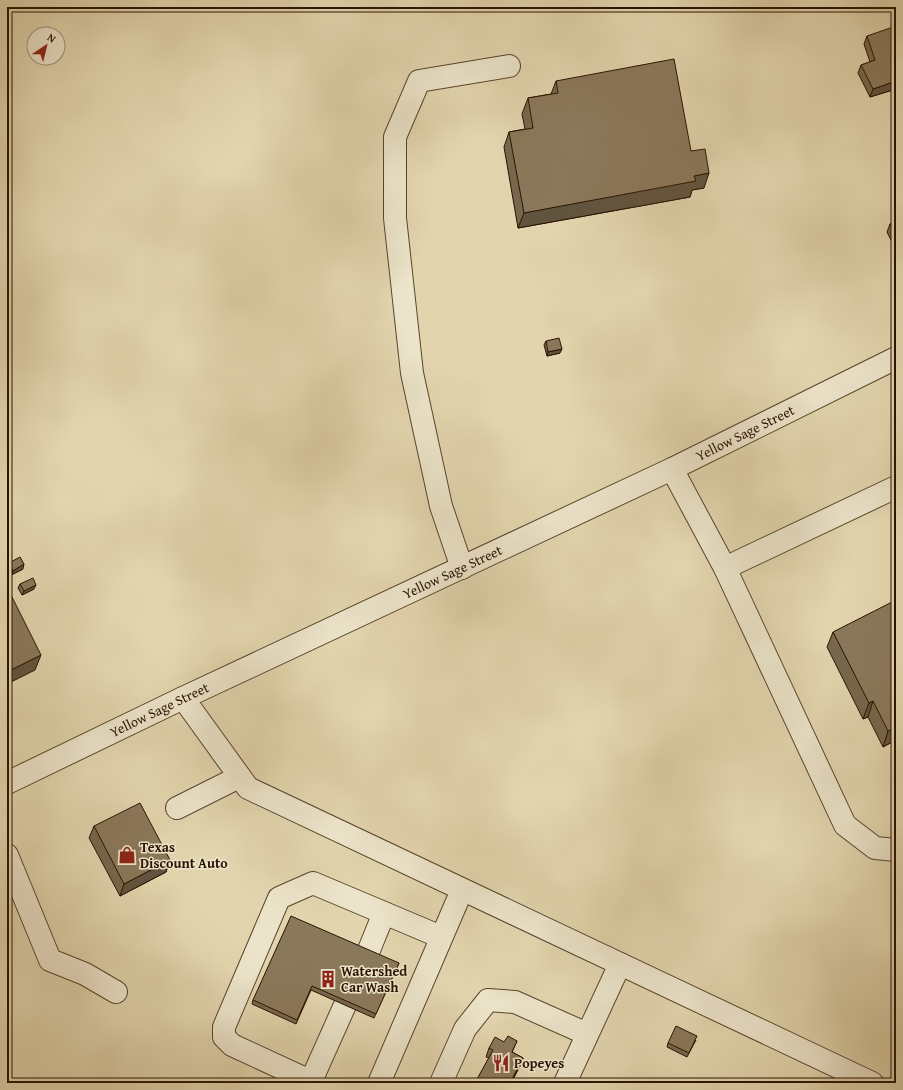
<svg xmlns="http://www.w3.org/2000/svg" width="903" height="1090" font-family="'Gentium Book Plus',serif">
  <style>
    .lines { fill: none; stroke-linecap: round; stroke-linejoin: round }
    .minor-casing { stroke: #58442c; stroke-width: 24 }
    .minor { stroke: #ece4ca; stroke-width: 22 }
    .wall { fill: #77674d; stroke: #2a1300 }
    .shaded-wall { fill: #61543f; stroke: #2a1300 }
    .building { fill: #8a785a; stroke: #2a1300 }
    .labels { text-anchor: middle; stroke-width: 3; stroke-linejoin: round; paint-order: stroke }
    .street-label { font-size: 14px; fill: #2a1300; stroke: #ece4ca }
    .poi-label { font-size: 14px; font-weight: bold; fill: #2a1300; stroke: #ece4ca; text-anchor: start }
  </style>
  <rect width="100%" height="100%" fill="#e2d5ae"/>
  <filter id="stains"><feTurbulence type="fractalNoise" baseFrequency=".005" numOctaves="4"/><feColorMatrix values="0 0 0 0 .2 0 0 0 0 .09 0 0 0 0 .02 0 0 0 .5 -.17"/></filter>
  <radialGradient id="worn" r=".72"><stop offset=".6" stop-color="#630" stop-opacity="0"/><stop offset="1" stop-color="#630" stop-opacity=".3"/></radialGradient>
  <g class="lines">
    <g class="minor-casing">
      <g id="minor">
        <path d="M 672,469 L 725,568 L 845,825 L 875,848 L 896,850"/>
        <path d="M 462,568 L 441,506 L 412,373 L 395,218 L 395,137 L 419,81 L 509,66"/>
        <path d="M 725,568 L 896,487"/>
        <path d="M 183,698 L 248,788 L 872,1083"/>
        <path id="s1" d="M 7,783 L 183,698 L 672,469 L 896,358"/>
        <path d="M 177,808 L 239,777"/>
        <path d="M 7,855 L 50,960 L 85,974 L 116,992"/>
        <path d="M 369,950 L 384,913"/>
        <path d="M 311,1081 L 345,1005"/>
        <path d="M 314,1083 L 232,1045 L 224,1037 L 224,1027 L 279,898 L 313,883 L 441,937"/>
        <path d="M 379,1083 L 462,890"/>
        <path d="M 441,1083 L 465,1029 L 488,1000 L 515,1002 L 587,1034"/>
        <path d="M 565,1083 L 620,964"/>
      </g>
    </g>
    <use href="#minor" class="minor"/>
  </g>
  <g class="wall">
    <path d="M 867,36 L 896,89 L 870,97 L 858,73 L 861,65 L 870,62 L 864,44 Z"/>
    <path d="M 556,81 L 691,151 L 704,188 L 692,190 L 690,197 L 518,228 L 504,147 L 509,132 L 525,129 L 522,114 L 528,98 L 551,94 Z"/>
    <path d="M 896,221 L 896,250 L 887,232 L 890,224 Z"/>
    <path d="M 546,341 L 560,353 L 547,356 L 544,345 Z"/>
    <path d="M 9,563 L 23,569 L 11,575 L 7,567 Z"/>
    <path d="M 20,584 L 34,589 L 22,595 L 18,588 Z"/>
    <path d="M 833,632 L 896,740 L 883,747 L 868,717 L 863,719 L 827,647 Z"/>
    <path d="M 94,826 L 170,860 L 166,872 L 120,896 L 89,838 Z"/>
    <path d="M 399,963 L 374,1018 L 311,990 L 296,1024 L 252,1004 L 253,1000 Z"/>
    <path d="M 696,1040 L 687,1057 L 667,1047 L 668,1043 Z"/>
    <path d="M 517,1041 L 512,1052 L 523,1058 L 520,1066 L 511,1083 L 475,1083 L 489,1058 L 486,1057 L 489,1048 L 504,1042 Z"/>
  </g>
  <g class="shaded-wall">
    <path d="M 896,81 L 896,89 L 870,97 L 873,89 Z"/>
    <path d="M 709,173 L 704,188 L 692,190 L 690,197 L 518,228 L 524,213 L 694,176 Z"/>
    <path d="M 562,349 L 560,353 L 547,356 L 548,352 Z"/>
    <path d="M 10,549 L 7,558 L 7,551 Z"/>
    <path d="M 24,564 L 23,569 L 11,575 L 13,571 Z"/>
    <path d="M 36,585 L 34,589 L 22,595 L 24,591 Z"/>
    <path d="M 41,655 L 35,670 L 7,684 L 7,672 Z"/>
    <path d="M 873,701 L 868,717 L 863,719 L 869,703 Z"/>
    <path d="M 896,728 L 896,740 L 883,747 L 888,731 Z"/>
    <path d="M 170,860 L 166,872 L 120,896 L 124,884 Z"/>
    <path d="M 523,1058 L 520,1066 L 511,1083 L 510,1083 Z"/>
  </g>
  <g class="building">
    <path d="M 896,26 L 896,81 L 873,89 L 861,65 L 875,60 L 867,36 Z"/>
    <path d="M 674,59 L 691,151 L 705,149 L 709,173 L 694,176 L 696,181 L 524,213 L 509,132 L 533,128 L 528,98 L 558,93 L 556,81 Z"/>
    <path d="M 896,221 L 896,235 L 890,224 Z"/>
    <path d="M 559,338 L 562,349 L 548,352 L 546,341 Z"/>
    <path d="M 7,542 L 10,549 L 7,551 Z"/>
    <path d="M 20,557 L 24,564 L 13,571 L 9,563 Z"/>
    <path d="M 33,578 L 36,585 L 24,591 L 20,584 Z"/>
    <path d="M 7,587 L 41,655 L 7,672 Z"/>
    <path d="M 896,600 L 896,728 L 888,731 L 873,701 L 869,703 L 833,632 Z"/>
    <path d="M 140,803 L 170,860 L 124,884 L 94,826 Z"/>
    <path d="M 291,916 L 399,963 L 376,1014 L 312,986 L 297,1020 L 253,1000 Z"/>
    <path d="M 676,1026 L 697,1036 L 689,1053 L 668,1043 Z"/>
    <path d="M 508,1036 L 517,1041 L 512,1052 L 523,1058 L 510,1083 L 475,1083 L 493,1050 L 489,1048 L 495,1037 L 504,1042 Z"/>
  </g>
  <defs>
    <g id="shop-bare" transform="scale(1.38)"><path d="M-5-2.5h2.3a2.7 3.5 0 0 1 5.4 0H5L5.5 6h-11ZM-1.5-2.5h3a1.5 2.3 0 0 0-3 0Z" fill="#8f2418" stroke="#ece4ca" stroke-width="2.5" paint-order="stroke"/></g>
    <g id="building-bare" transform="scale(1.38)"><path d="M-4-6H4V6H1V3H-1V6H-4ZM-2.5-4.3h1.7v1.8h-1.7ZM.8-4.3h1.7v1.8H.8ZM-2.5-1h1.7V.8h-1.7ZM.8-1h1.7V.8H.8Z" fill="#8f2418" stroke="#ece4ca" stroke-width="2.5" paint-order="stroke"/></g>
    <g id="restaurant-bare" transform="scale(1.38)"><path d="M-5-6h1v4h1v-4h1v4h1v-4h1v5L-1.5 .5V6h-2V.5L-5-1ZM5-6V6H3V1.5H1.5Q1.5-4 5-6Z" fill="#8f2418" stroke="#ece4ca" stroke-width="2.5" paint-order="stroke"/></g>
  </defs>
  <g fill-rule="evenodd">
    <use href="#shop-bare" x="127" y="855"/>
    <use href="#building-bare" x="328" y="979"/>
    <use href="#restaurant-bare" x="501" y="1063"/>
  </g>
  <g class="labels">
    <g class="street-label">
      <text dy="5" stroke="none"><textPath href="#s1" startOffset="817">Yellow Sage Street</textPath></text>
      <text dy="5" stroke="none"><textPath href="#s1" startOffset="493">Yellow Sage Street</textPath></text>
      <text dy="5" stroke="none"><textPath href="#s1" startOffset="169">Yellow Sage Street</textPath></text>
    </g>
    <g class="poi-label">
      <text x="140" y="852">Texas<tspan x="140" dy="16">Discount Auto</tspan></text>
      <text x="341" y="976">Watershed<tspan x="341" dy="16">Car Wash</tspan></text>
      <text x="514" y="1068">Popeyes</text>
    </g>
  </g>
  <rect width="903" height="1090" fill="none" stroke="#e2d5ae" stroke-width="24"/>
  <rect x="8" y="8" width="887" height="1074" fill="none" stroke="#2a1300" stroke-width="2"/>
  <rect x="12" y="12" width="879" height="1066" fill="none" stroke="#2a1300"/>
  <g transform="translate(46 46) rotate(35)"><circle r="19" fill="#ece4ca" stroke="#9e9079"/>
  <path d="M0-3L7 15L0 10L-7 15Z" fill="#8f2418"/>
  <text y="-6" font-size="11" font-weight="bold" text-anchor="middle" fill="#2a1300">N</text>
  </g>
  <rect width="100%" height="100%" filter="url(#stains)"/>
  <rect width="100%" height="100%" fill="url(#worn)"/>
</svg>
